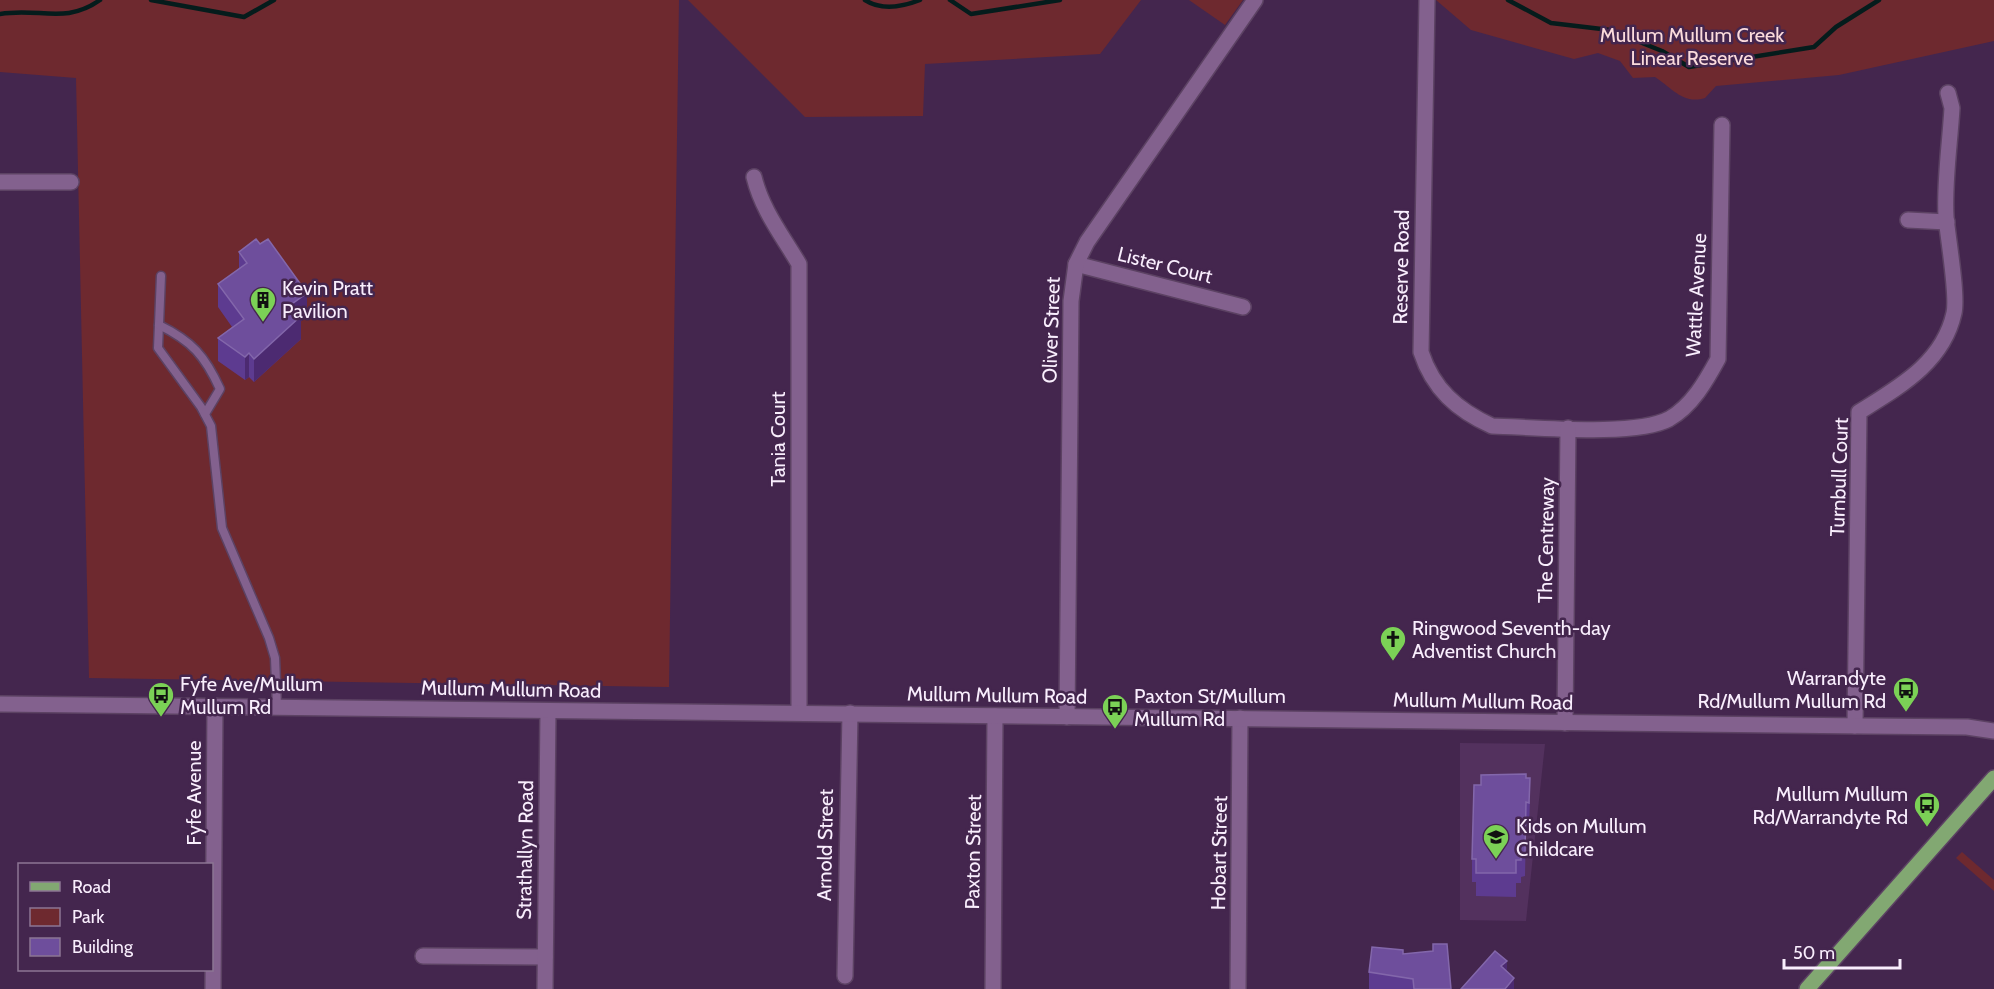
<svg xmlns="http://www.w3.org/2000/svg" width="1994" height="989" font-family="Cabin,sans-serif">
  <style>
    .built { fill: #53315e }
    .green { fill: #6e292f }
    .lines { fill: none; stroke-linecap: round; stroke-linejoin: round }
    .stream { stroke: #051c1c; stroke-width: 4.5 }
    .lane-casing { stroke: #5c4263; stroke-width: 11 }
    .street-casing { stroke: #5c4263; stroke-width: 18 }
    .secondary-casing { stroke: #5c4263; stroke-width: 18 }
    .primary-casing { stroke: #5c4263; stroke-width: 18 }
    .lane { stroke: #83618e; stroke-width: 8 }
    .street { stroke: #83618e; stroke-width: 15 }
    .secondary { stroke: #83618e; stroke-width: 15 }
    .primary { stroke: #82a872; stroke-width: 15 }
    .wall { fill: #5d3b90 }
    .shaded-wall { fill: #4c2a71 }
    .building { fill: #6e4e9c; stroke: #8367ab; stroke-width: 1.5 }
    .labels { text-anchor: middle; stroke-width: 5; stroke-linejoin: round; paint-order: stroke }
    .park-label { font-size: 20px; fill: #fbdbdc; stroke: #44264e }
    .street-label { font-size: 20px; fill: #f9eefd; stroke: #44264e }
    .poi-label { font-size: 20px; fill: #f9eefd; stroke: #44264e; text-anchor: start }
  </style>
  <rect width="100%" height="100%" fill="#44264e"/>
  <path class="built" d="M 1460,743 L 1545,744 L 1526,921 L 1460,920 Z"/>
  <g class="green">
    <path d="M 0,0 L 679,0 L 669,687 L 89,678 L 76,78 L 0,72 Z"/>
    <path d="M 688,0 L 1141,0 L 1100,54 L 925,64 L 923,116 L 805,117 Z"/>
    <path d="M 1189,0 L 1243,0 L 1225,25 Z"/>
    <path d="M 1436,0 L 1994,0 L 1994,41 L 1839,75 L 1716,86 L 1705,98 C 1683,105 1671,87 1655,77 L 1633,78 L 1620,61 L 1598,53 L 1574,59 L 1471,30 Z"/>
    <path d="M 1962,852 L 1994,880 L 1994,891 L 1956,858 Z"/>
  </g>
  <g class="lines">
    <g class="stream">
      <path d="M 151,0 L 244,17 L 274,0"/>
      <path d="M 865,0 C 882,11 902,7 920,0"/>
      <path d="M 950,0 L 971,14 L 1060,0"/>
      <path d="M 1508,0 L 1551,23 L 1610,30 L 1662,51 L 1689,67 L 1814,47 L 1836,27 L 1879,0"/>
      <path d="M 0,14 C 39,7 65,25 100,0"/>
    </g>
    <g class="lane-casing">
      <g id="lane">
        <path d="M 161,276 L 158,348 L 201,407 L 211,426 L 222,528 L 269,638 L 275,658 L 277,707"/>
        <path d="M 159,325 C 192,341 205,356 220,389 L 205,414"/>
      </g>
    </g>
    <g class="street-casing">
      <g id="street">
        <path d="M 1427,0 L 1421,352 C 1433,389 1457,410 1492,426 C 1534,427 1635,437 1669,419 C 1692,406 1706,381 1718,359 L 1722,125"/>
        <path d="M 754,177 C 762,210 782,235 799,264 L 799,712"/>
        <path d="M 0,182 L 71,182"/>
        <path d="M 1908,220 L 1947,222"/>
        <path d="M 1076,264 L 1243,307"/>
        <path d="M 1067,717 L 1071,301 L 1076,264 L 1087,242 L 1255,0"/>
        <path d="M 1565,723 L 1568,428"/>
        <path d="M 1855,726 L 1859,412 C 1899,387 1943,363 1954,313 C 1958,295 1948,239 1946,217 C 1944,182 1950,143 1952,108 L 1948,93"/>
        <path d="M 423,956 L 545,957"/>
        <path d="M 845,976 L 850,713"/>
        <path d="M 213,989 L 215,706"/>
        <path d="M 545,989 L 548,711"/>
        <path d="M 993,989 L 995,716"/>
        <path d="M 1238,989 L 1240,718"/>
      </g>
    </g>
    <g class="secondary-casing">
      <path id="secondary" d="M 0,704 L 1865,726 L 1967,727 L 1994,731"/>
    </g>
    <g class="primary-casing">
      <path id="primary" d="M 1807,989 L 1994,778"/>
    </g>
    <use href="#lane" class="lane"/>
    <use href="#street" class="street"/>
    <use href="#secondary" class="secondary"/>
    <use href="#primary" class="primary"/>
  </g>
  <g class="wall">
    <path d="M 239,252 L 307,316 L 301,321 L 301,339 L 254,382 L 249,377 L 245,380 L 218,361 L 218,338 L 232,327 L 218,307 L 218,284 L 239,269 Z"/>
    <path d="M 1481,785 L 1530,801 L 1529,826 L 1526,826 L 1525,876 L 1521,877 L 1521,883 L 1516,883 L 1516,897 L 1476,896 L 1476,882 L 1472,882 L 1472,859 Z"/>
    <path d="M 1403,954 L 1451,989 L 1369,989 L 1369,972 Z"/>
  </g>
  <g class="shaded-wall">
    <path d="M 307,293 L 307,316 L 301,321 L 301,339 L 254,382 L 254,359 L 292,304 Z"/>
    <path d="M 249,353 L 249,377 L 245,380 L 245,357 Z"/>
    <path d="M 1507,961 L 1507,983 L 1501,966 Z"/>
    <path d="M 1514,978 L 1514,989 L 1505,989 Z"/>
  </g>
  <g class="building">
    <path d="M 256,239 L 260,244 L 268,239 L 307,293 L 292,304 L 301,316 L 254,359 L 249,353 L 245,357 L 218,338 L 244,319 L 218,284 L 247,263 L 239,252 Z"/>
    <path d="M 1526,774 L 1526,778 L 1530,778 L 1529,803 L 1526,802 L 1525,853 L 1521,854 L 1521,860 L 1516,860 L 1516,873 L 1476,873 L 1476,859 L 1472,859 L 1474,785 L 1481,785 L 1481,775 Z"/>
    <path d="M 1433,944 L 1447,944 L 1451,989 L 1414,989 L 1413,979 L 1369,972 L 1372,947 L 1403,950 L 1403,954 L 1433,951 Z"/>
    <path d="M 1495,951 L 1507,961 L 1501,966 L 1514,978 L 1505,989 L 1461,989 Z"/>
  </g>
  <defs>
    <g id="building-pin" transform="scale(1.35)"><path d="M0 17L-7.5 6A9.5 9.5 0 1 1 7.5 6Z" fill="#7bd156" stroke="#44264e"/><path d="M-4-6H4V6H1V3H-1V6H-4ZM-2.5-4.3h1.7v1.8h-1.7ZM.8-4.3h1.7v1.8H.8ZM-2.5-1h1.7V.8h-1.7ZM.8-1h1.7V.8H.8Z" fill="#111"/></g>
    <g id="church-pin" transform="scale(1.35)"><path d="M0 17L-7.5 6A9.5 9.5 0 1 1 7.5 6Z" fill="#7bd156" stroke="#44264e"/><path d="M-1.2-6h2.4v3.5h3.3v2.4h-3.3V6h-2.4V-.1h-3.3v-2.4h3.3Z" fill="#111"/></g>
    <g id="bus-pin" transform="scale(1.35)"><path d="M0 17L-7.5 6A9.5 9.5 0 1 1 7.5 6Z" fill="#7bd156" stroke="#44264e"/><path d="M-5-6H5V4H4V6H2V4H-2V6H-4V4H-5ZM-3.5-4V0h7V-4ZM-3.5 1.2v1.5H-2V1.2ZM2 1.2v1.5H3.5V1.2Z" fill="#111"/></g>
    <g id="school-pin" transform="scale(1.35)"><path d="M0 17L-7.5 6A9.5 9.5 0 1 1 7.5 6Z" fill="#7bd156" stroke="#44264e"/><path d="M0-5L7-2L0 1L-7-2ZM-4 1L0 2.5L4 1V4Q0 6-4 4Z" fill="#111"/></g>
  </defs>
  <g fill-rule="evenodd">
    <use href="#building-pin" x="263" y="300"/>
    <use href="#church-pin" x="1393" y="639"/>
    <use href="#bus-pin" x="1906" y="690"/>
    <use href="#bus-pin" x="161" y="695"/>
    <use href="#bus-pin" x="1115" y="707"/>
    <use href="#bus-pin" x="1927" y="805"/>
    <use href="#school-pin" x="1496" y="837"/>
  </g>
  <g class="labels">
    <g class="park-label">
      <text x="1692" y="42">Mullum Mullum Creek<tspan x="1692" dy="23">Linear Reserve</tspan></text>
    </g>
    <g class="street-label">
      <text transform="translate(1165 265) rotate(14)" y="7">Lister Court</text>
      <text transform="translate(1401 267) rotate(-89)" y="7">Reserve Road</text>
      <text transform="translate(1696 295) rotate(-87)" y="7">Wattle Avenue</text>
      <text transform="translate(1051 330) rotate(-88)" y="7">Oliver Street</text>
      <text transform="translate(778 439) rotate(-90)" y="7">Tania Court</text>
      <text transform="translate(1839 477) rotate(-88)" y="7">Turnbull Court</text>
      <text transform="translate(1546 540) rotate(-89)" y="7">The Centreway</text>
      <text transform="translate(511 689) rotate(1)" y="7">Mullum Mullum Road</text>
      <text transform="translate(997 695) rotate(1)" y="7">Mullum Mullum Road</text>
      <text transform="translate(1483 701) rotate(1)" y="7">Mullum Mullum Road</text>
      <text transform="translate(194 793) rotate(-90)" y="7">Fyfe Avenue</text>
      <text transform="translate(825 845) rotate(-89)" y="7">Arnold Street</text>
      <text transform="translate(525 850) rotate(-89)" y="7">Strathallyn Road</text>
      <text transform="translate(973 852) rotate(-89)" y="7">Paxton Street</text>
      <text transform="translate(1219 853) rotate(-89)" y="7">Hobart Street</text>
    </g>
    <g class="poi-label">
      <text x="282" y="295">Kevin Pratt<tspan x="282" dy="23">Pavilion</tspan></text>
      <text x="1412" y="635">Ringwood Seventh-day<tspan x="1412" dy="23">Adventist Church</tspan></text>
      <text x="1886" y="685" text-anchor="end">Warrandyte<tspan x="1886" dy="23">Rd/Mullum Mullum Rd</tspan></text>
      <text x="180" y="691">Fyfe Ave/Mullum<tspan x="180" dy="23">Mullum Rd</tspan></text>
      <text x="1134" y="703">Paxton St/Mullum<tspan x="1134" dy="23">Mullum Rd</tspan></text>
      <text x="1908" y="801" text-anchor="end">Mullum Mullum<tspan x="1908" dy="23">Rd/Warrandyte Rd</tspan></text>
      <text x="1516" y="833">Kids on Mullum<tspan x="1516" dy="23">Childcare</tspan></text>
    </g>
  </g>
  <rect x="18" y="863" width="195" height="108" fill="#44264e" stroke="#8c7694" stroke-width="1.5"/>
  <rect x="30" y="882" width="30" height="9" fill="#82a872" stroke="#8c7694" stroke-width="1.5"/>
  <text x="72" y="893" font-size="18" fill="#f9eefd">Road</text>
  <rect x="30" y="908" width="30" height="18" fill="#6e292f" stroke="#8c7694" stroke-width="1.5"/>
  <text x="72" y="923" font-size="18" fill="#f9eefd">Park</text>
  <rect x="30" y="938" width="30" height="18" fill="#6e4e9c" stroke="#8c7694" stroke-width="1.5"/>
  <text x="72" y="953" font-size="18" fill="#f9eefd">Building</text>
  <path d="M1784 959v9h116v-9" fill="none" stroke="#f9eefd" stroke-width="3"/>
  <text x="1793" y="959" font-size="18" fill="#f9eefd" stroke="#44264e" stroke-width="4.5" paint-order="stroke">50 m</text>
</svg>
